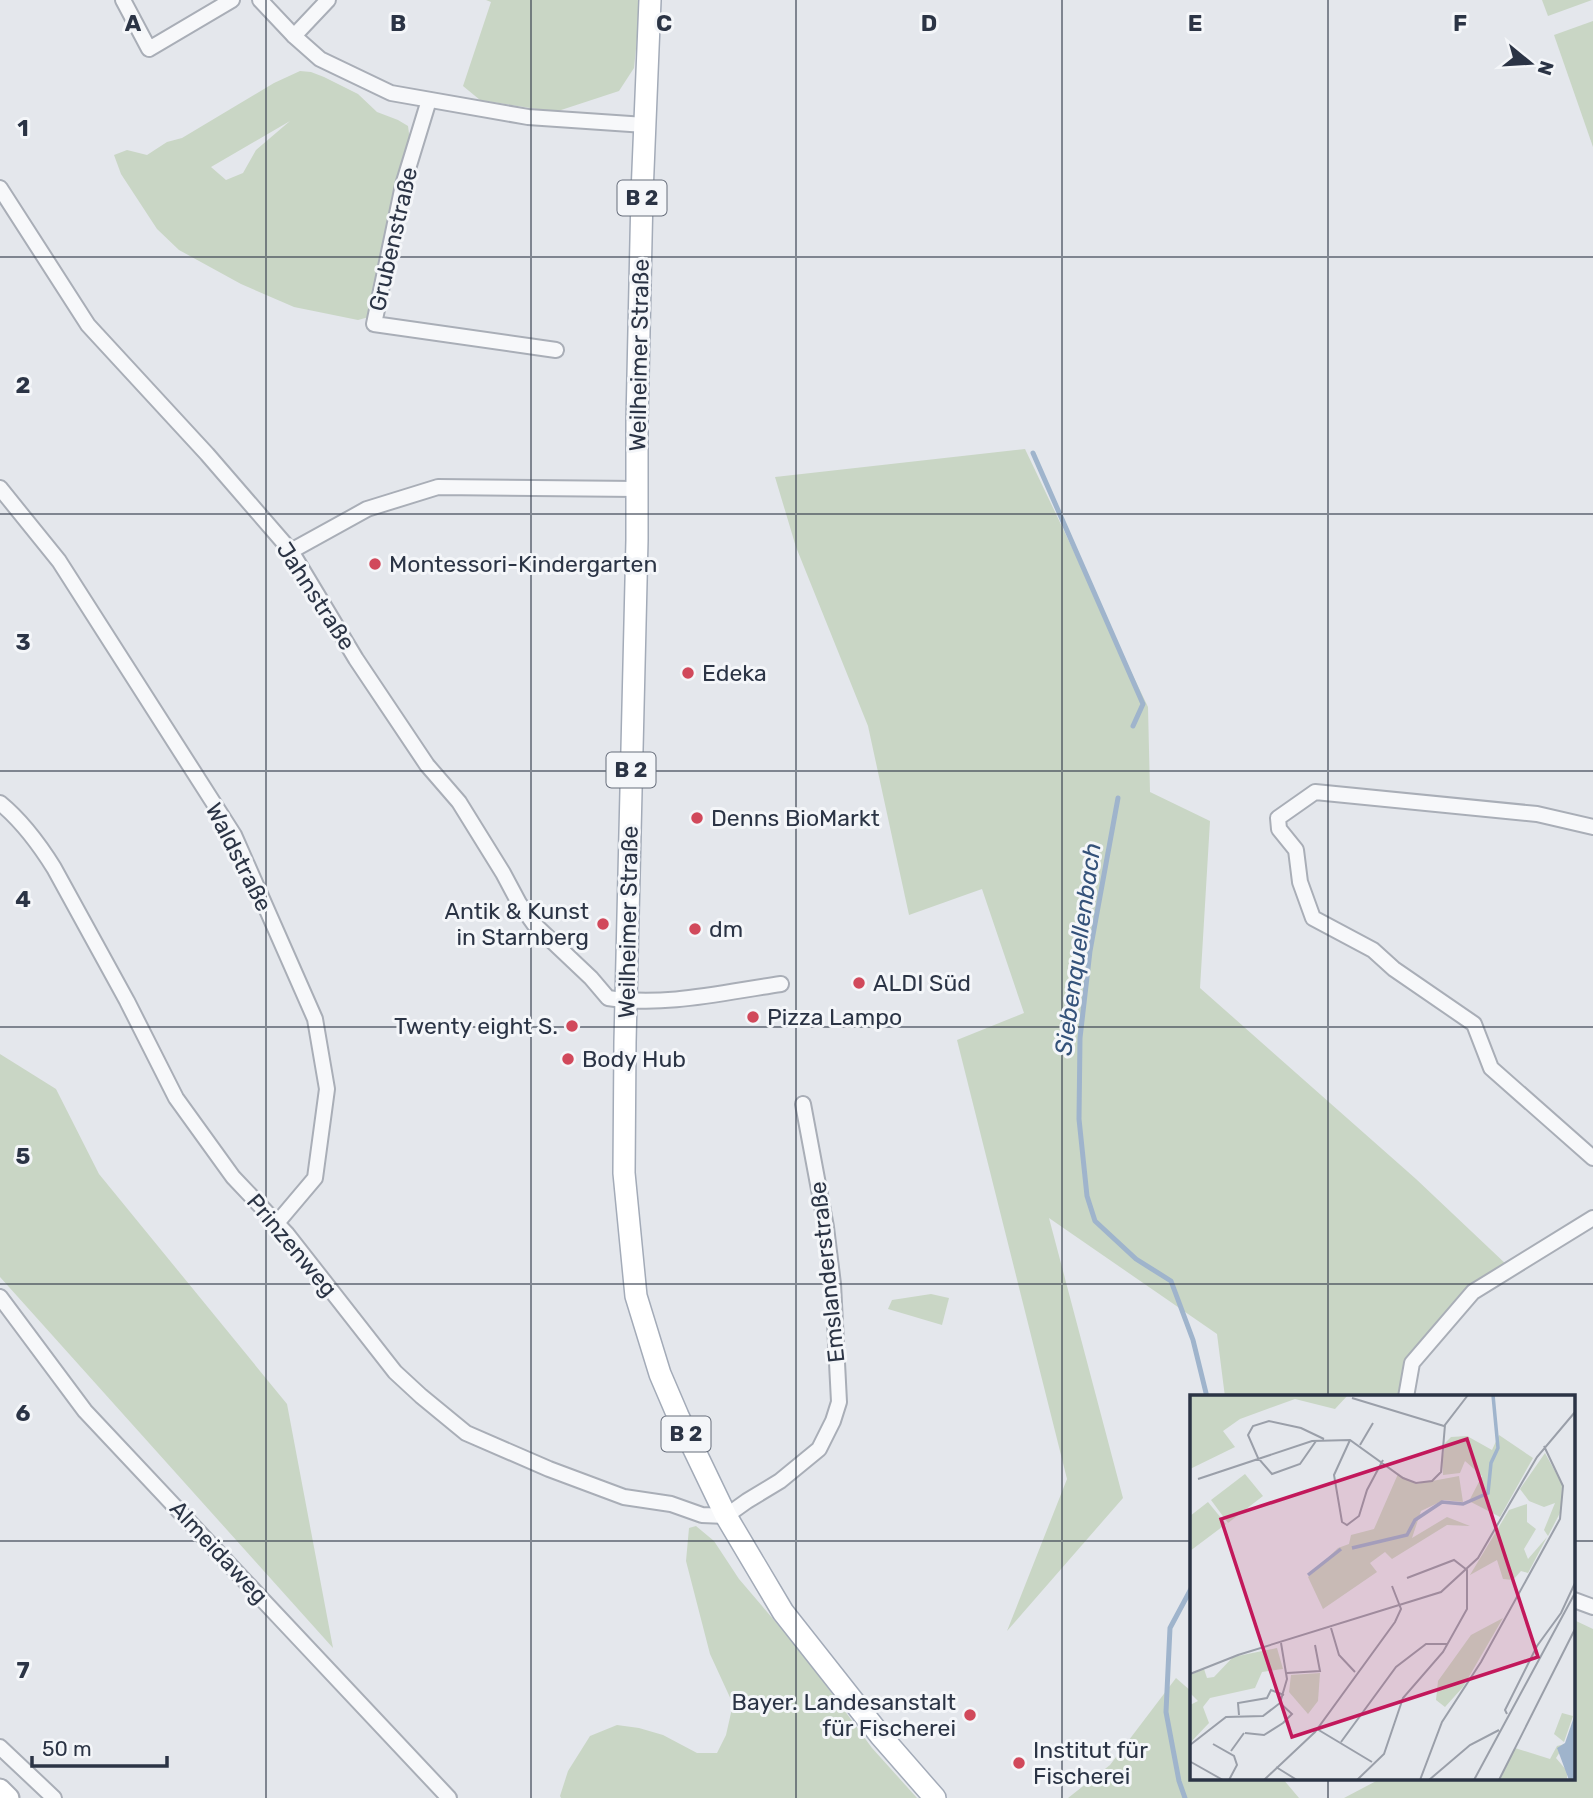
<svg xmlns="http://www.w3.org/2000/svg" width="1593" height="1798" font-family="Rubik,sans-serif">
  <style>
    .green { fill: #c9d6c5; fill-rule: evenodd }
    .lines { fill: none; stroke-linecap: round; stroke-linejoin: round }
    .stream { stroke: #9fb4cc; stroke-width: 5 }
    .minor-casing { stroke: #a9aeb7; stroke-width: 18 }
    .secondary-casing { stroke: #a9aeb7; stroke-width: 23 }
    .primary-casing { stroke: #a3abb8; stroke-width: 24 }
    .minor { stroke: #f7f8fa; stroke-width: 14 }
    .secondary { stroke: #fff; stroke-width: 19 }
    .primary { stroke: #fff; stroke-width: 21 }
    .grid { fill: none; stroke: #2b3445; stroke-width: 2; stroke-opacity: 0.55 }
    .poi-dot { fill: #d1495b; stroke: #f4f6f9; stroke-width: 2.5 }
    .labels { text-anchor: middle; stroke-width: 6; stroke-linejoin: round; paint-order: stroke }
    .shield { fill: #f4f6f9; stroke: #676e7b; stroke-width: 2 }
    .shield-label { font-size: 21px; font-weight: bold; fill: #2b3445 }
    .street-label { font-size: 23px; fill: #2b3445; stroke: #f4f6f9 }
    .poi-label { font-size: 23px; fill: #2b3445; stroke: #f4f6f9; text-anchor: start }
    .water-label { font-size: 24px; font-style: italic; fill: #34527a; stroke: #f4f6f9 }
    .inset-river { fill: none; stroke: #9fb4cc; stroke-width: 3.5 }
    .inset-road { fill: none; stroke: #9a9fa9; stroke-width: 2 }
    .view { fill: #c2185b; fill-opacity: 0.15; stroke: #c2185b; stroke-width: 3.5 }
    .inset-edge { fill: none; stroke: #2b3445; stroke-width: 3.5 }
    .grid-label { font-size: 23px; text-anchor: middle; font-weight: bold; fill: #2b3445; stroke: #f4f6f9; stroke-width: 6; stroke-linejoin: round; paint-order: stroke }
  </style>
  <rect width="100%" height="100%" fill="#e4e7ec"/>
  <g class="green">
    <path d="M 486,0 L 641,0 L 634,68 L 619,91 L 555,112 L 480,100 L 463,86 L 491,2 Z"/>
    <path d="M 1542,0 L 1592,0 L 1548,16 Z"/>
    <path d="M 1593,21 L 1593,147 L 1554,35 Z"/>
    <path d="M 300,71 L 311,72 L 324,77 L 358,94 L 377,112 L 398,120 L 408,126 L 410,141 L 369,317 L 358,320 L 294,307 L 241,284 L 179,250 L 157,229 L 121,174 L 114,155 L 127,150 L 147,155 L 167,142 L 182,138 L 274,83 ZM 290,121 L 256,150 L 243,173 L 226,180 L 211,167 Z"/>
    <path d="M 1025,449 L 1148,707 L 1150,792 L 1210,821 L 1200,988 L 1416,1179 L 1508,1266 L 1407,1360 L 1398,1397 L 1225,1397 L 1217,1334 L 1049,1218 L 1123,1498 L 1007,1631 L 1067,1479 L 957,1040 L 1024,1013 L 982,889 L 909,915 L 868,726 L 796,547 L 775,477 Z"/>
    <path d="M 0,1054 L 56,1089 L 99,1174 L 287,1404 L 333,1648 L 0,1277 Z"/>
    <path d="M 931,1294 L 949,1298 L 942,1325 L 888,1309 L 892,1300 Z"/>
    <path d="M 696,1526 L 714,1541 L 739,1579 L 803,1654 L 872,1748 L 917,1798 L 561,1798 L 560,1796 L 568,1771 L 590,1736 L 617,1725 L 639,1728 L 663,1735 L 697,1753 L 717,1753 L 726,1735 L 733,1704 L 710,1654 L 686,1561 L 689,1528 Z"/>
    <path d="M 1574,1620 L 1593,1629 L 1593,1798 L 1344,1798 L 1380,1779 L 1574,1779 Z"/>
    <path d="M 1176,1678 L 1192,1692 L 1192,1779 L 1283,1779 L 1299,1798 L 1068,1798 L 1110,1765 Z"/>
  </g>
  <g class="lines">
    <g class="stream">
      <path d="M 1033,453 L 1143,704 L 1133,726"/>
      <path d="M 1118,798 L 1090,951 L 1080,1038 L 1079,1119 L 1087,1196 L 1095,1221 L 1136,1259 L 1171,1281 L 1193,1340 L 1207,1397"/>
      <path d="M 1185,1798 L 1179,1781 L 1166,1712 L 1170,1628 L 1192,1587"/>
    </g>
    <g class="minor-casing">
      <g id="minor">
        <path d="M 123,0 L 149,49 L 232,0"/>
        <path d="M 260,0 L 294,36 L 320,59 L 391,93 L 528,117 L 645,125"/>
        <path d="M 294,36 L 328,0"/>
        <path d="M 429,100 L 403,185 L 374,324 L 556,350"/>
        <path d="M 0,188 L 88,325 L 207,454 L 291,551 L 356,659 L 427,765 L 459,802 L 503,873 L 519,903 L 534,924 L 591,978 L 608,998 C 665,1007 725,992 781,984"/>
        <path d="M 0,488 L 59,561 L 234,835 L 315,1019 L 327,1089 L 315,1178 L 277,1223"/>
        <path d="M 291,551 L 367,509 L 438,487 L 637,489"/>
        <path d="M 0,803 C 22,821 39,844 54,868 L 127,1001 L 176,1098 L 233,1177 L 287,1234 L 395,1372 L 421,1396 L 466,1433 L 549,1469 L 624,1497 L 671,1504 L 702,1515 L 726,1516 L 747,1501 L 780,1481 L 819,1449 L 833,1421 L 839,1402 L 833,1284 L 826,1227 L 803,1104"/>
        <path d="M 1593,827 L 1537,814 L 1315,792 L 1278,818 L 1279,829 L 1296,850 L 1300,882 L 1313,918 L 1373,950 L 1394,969 L 1474,1024 L 1491,1068 L 1593,1158"/>
        <path d="M 0,1297 L 85,1411 L 449,1798"/>
        <path d="M 1406,1397 L 1412,1363 L 1473,1292 L 1593,1218"/>
        <path d="M 1574,1600 L 1593,1607"/>
        <path d="M 0,1747 L 54,1798"/>
      </g>
    </g>
    <g class="secondary-casing">
      <path id="secondary" d="M 0,1789 L 9,1798"/>
    </g>
    <g class="primary-casing">
      <path id="primary" d="M 650,0 L 642,194 L 637,422 L 637,540 L 625,1042 L 624,1173 L 636,1296 L 660,1374 L 678,1416 L 726,1516 L 783,1612 L 880,1735 L 935,1798"/>
    </g>
    <use href="#minor" class="minor"/>
    <use href="#secondary" class="secondary"/>
    <use href="#primary" class="primary"/>
  </g>
  <path class="grid" d="M 266,0 L 266,1798M 531,0 L 531,1798M 796,0 L 796,1798M 1062,0 L 1062,1798M 1328,0 L 1328,1397M 0,257 L 1593,257M 0,514 L 1593,514M 0,771 L 1593,771M 0,1027 L 1593,1027M 0,1284 L 1593,1284M 0,1541 L 1192,1541M 1574,1541 L 1593,1541M 1328,1779 L 1328,1798"/>
  <g class="poi-dot">
    <circle cx="375" cy="564" r="7"/>
    <circle cx="688" cy="673" r="7"/>
    <circle cx="697" cy="818" r="7"/>
    <circle cx="603" cy="924" r="7"/>
    <circle cx="695" cy="929" r="7"/>
    <circle cx="859" cy="983" r="7"/>
    <circle cx="753" cy="1017" r="7"/>
    <circle cx="572" cy="1026" r="7"/>
    <circle cx="568" cy="1059" r="7"/>
    <circle cx="970" cy="1715" r="7"/>
    <circle cx="1019" cy="1763" r="7"/>
  </g>
  <g class="labels">
    <g class="shield">
      <rect x="617.5" y="180.5" width="49" height="35" rx="5"/>
      <rect x="606.5" y="752.5" width="49" height="35" rx="5"/>
      <rect x="661.5" y="1416.5" width="49" height="35" rx="5"/>
    </g>
    <g class="shield-label">
      <text x="642" y="205">B 2</text>
      <text x="631" y="777">B 2</text>
      <text x="686" y="1441">B 2</text>
    </g>
    <g class="street-label">
      <text transform="translate(393 239) rotate(-77)" y="8">Grubenstraße</text>
      <text transform="translate(639 355) rotate(-89)" y="8">Weilheimer Straße</text>
      <text transform="translate(316 596) rotate(57)" y="8">Jahnstraße</text>
      <text transform="translate(239 857) rotate(63)" y="8">Waldstraße</text>
      <text transform="translate(628 922) rotate(-89)" y="8">Weilheimer Straße</text>
      <text transform="translate(292 1245) rotate(50)" y="8">Prinzenweg</text>
      <text transform="translate(827 1272) rotate(-96)" y="8">Emslanderstraße</text>
      <text transform="translate(219 1552) rotate(47)" y="8">Almeidaweg</text>
    </g>
    <g class="poi-label">
      <text x="389" y="572">Montessori-Kindergarten</text>
      <text x="702" y="681">Edeka</text>
      <text x="711" y="826">Denns BioMarkt</text>
      <text x="589" y="919" text-anchor="end">Antik &amp; Kunst<tspan x="589" dy="26">in Starnberg</tspan></text>
      <text x="709" y="937">dm</text>
      <text x="873" y="991">ALDI Süd</text>
      <text x="767" y="1025">Pizza Lampo</text>
      <text x="558" y="1034" text-anchor="end">Twenty eight S.</text>
      <text x="582" y="1067">Body Hub</text>
      <text x="956" y="1710" text-anchor="end">Bayer. Landesanstalt<tspan x="956" dy="26">für Fischerei</tspan></text>
      <text x="1033" y="1758">Institut für<tspan x="1033" dy="26">Fischerei</tspan></text>
    </g>
    <g class="water-label">
      <text transform="translate(1078 949) rotate(-82)" y="8">Siebenquellenbach</text>
    </g>
  </g>
  <g transform="translate(1190 1395)">
    <rect width="385" height="385" fill="#e4e7ec"/>
    <path d="M 0,0 L 158,0 L 145,14 L 105,4 L 50,24 L 33,36 L 45,52 L 0,74 ZM 309,40 L 343,63 L 310,122 L 279,106 L 292,81 L 275,66 L 270,78 L 253,80 L 252,67 L 255,48 L 261,42 L 277,41 L 302,55 ZM 355,58 L 372,89 L 371,116 L 358,141 L 354,135 L 365,108 L 354,112 L 339,106 L 330,94 ZM 55,79 L 73,101 L 38,128 L 21,105 ZM 208,79 L 226,89 L 269,81 L 273,107 L 254,105 L 231,116 L 222,143 L 257,122 L 280,131 L 257,130 L 202,164 L 195,157 L 180,168 L 187,177 L 133,214 L 118,182 L 148,153 L 159,149 L 161,140 L 184,134 ZM 18,107 L 36,129 L 0,156 L 0,121 ZM 337,109 L 337,127 L 346,134 L 334,154 L 338,164 L 357,142 L 338,178 L 331,176 L 323,185 L 313,184 L 307,165 L 280,180 L 319,115 ZM 313,223 L 273,292 L 255,312 L 246,305 L 248,286 L 281,240 ZM 87,253 L 93,274 L 72,277 L 65,293 L 20,303 L 13,312 L 19,328 L 0,348 L 0,310 L 8,306 L 0,298 L 0,280 L 14,274 L 17,283 L 24,282 L 43,262 ZM 130,278 L 128,306 L 118,319 L 99,297 L 101,280 ZM 372,318 L 383,321 L 374,347 L 364,339 ZM 375,349 L 366,363 L 377,376 L 377,385 L 310,385 L 325,353 L 360,364 L 367,351 Z" fill="#c9d6c5"/>
    <path d="M 385,319 L 385,385 L 379,385 L 367,353 L 375,348 Z" fill="#9fb4cc"/>
    <path class="inset-river" d="M 162,153 L 217,140 L 225,125 L 252,107 L 273,109 L 298,98 L 301,68 L 308,53 L 303,0M 118,180 L 151,154"/>
    <path class="inset-road" d="M 162,3 L 254,31M 160,45 L 144,80 L 152,127 L 157,130 L 169,121 L 177,95 L 193,65M 126,46 L 110,69 L 82,79 L 68,63 L 58,40 L 63,31 L 79,26 L 111,33 L 134,44M 170,50 L 183,28M 8,84 L 122,46 L 160,45 L 213,83 L 226,88 L 242,86 L 251,77 L 255,30 L 278,0M 141,233 L 149,260 L 165,277M 97,278 L 130,276 L 125,250M 0,279 L 48,260 L 251,197 L 288,163 L 347,62 L 385,17M 317,319 L 315,315 L 347,251 L 371,218 L 385,188M 49,320 L 48,308 L 77,303 L 81,295 L 94,300M 127,334 L 182,367M 55,338 L 74,340 L 93,328 L 102,319 L 90,308M 151,347 L 206,272 L 236,249 L 257,249M 23,349 L 44,361 L 47,370 L 39,385M 0,350 L 36,322 L 73,321 L 90,308 L 97,284 L 91,248M 41,356 L 54,338M 1,367 L 33,385M 86,372 L 107,385M 74,385 L 125,337 L 205,227 L 211,214 L 202,191M 167,385 L 194,359 L 213,303 L 253,257 L 277,214 L 277,175 L 264,165 L 217,183M 230,385 L 252,327 L 291,267 L 370,124 L 373,91 L 354,51M 239,385 L 280,350 L 309,335M 284,385 L 385,198M 309,385 L 385,234"/>
    <path class="view" d="M 277,44 L 348,262 L 102,342 L 31,124 Z"/>
    <rect width="385" height="385" class="inset-edge"/>
  </g>
  <g class="grid-label">
    <text x="133" y="31">A</text>
    <text x="398" y="31">B</text>
    <text x="664" y="31">C</text>
    <text x="929" y="31">D</text>
    <text x="1195" y="31">E</text>
    <text x="1460" y="31">F</text>
    <text x="23" y="136">1</text>
    <text x="23" y="393">2</text>
    <text x="23" y="650">3</text>
    <text x="23" y="907">4</text>
    <text x="23" y="1164">5</text>
    <text x="23" y="1421">6</text>
    <text x="23" y="1678">7</text>
  </g>
  <g transform="translate(1530 63) rotate(108)" stroke="#f4f6f9" stroke-width="5" paint-order="stroke">
  <path d="M0-5L12 26L0 18L-12 26Z" fill="#2b3445"/>
  <text y="-10" font-size="19" font-weight="bold" text-anchor="middle" fill="#2b3445">N</text>
  </g>
  <path d="M32 1756v10h135v-10" fill="none" stroke="#2b3445" stroke-width="3.5"/>
  <text x="42" y="1756" font-size="21" fill="#2b3445" stroke="#f4f6f9" stroke-width="5" paint-order="stroke">50 m</text>
</svg>
